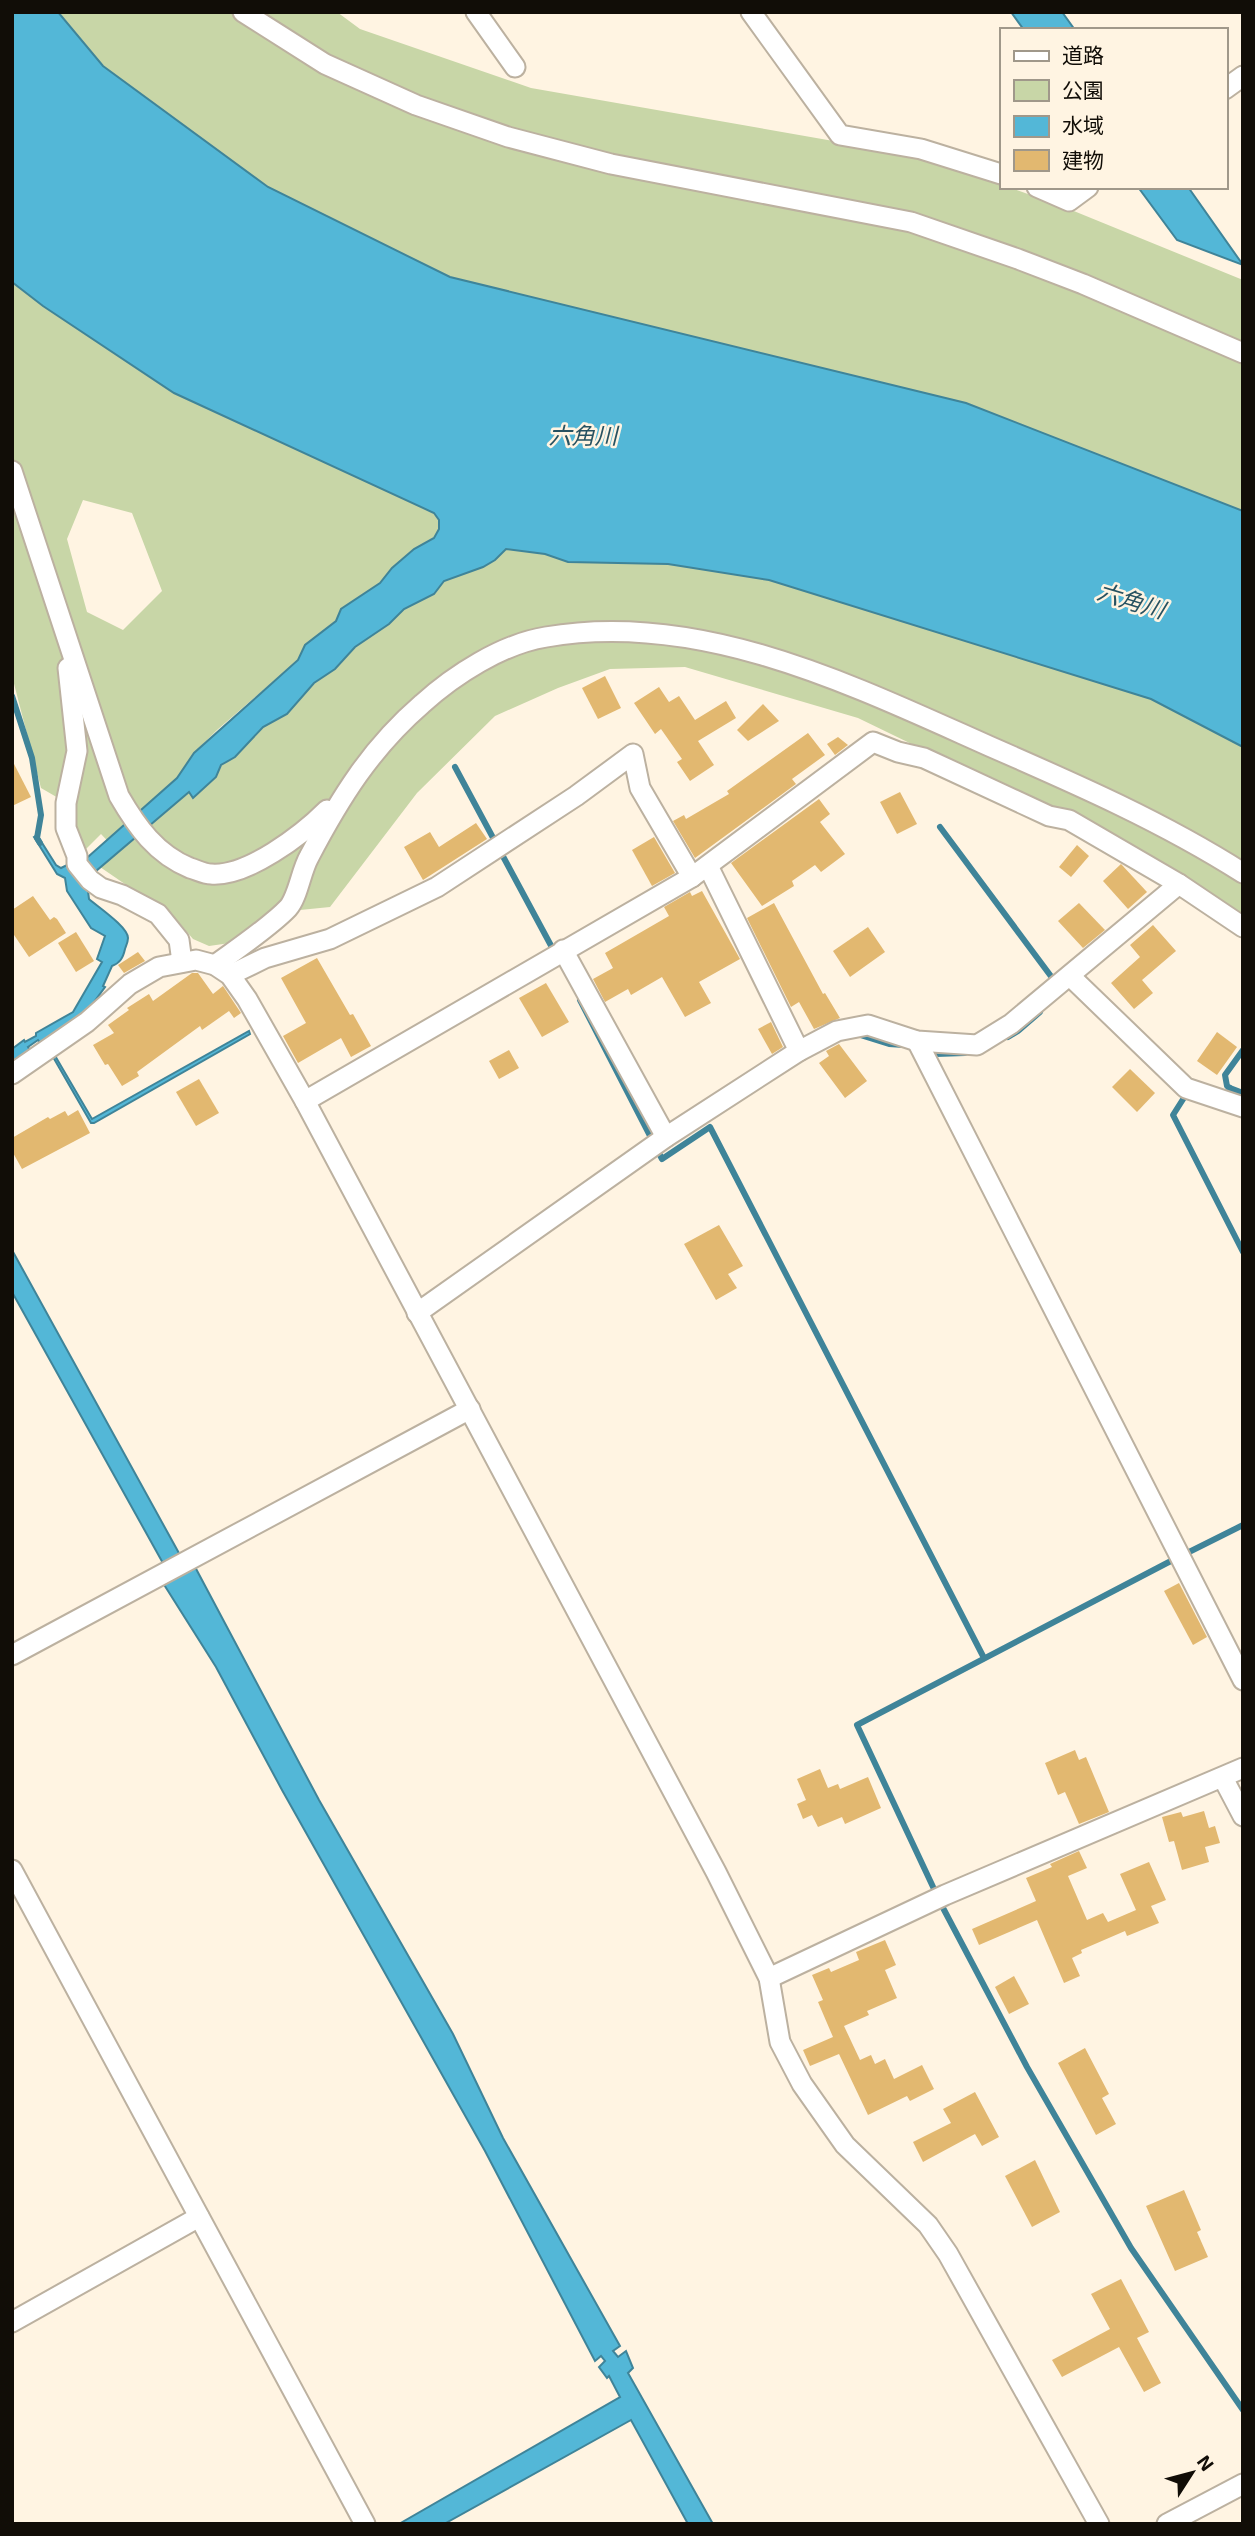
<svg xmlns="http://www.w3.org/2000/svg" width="1255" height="2536" font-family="'Exo 2','Noto Sans JP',sans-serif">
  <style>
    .green { fill: #c8d6a7; fill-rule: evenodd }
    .water { fill: #53b7d7; stroke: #3f8499; stroke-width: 2 }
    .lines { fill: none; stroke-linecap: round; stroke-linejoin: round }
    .stream { stroke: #3f8499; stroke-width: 6 }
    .building { fill: #e2b870 }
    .minor-casing { stroke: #bcb1a0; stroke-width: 23 }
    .minor { stroke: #fff; stroke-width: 19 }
    .labels { text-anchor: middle; stroke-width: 5; stroke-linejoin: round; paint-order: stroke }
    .water-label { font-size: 23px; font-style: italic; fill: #275261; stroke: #fff4e2 }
  </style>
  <rect width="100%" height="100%" fill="#fff4e2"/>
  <g class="green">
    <path d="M 58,12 L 337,12 L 360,29 L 531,88 L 919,156 L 1001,185 L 1001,187 L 1008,187 L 1064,207 L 1243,280 L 1243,511 L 966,403 L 450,277 L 268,187 L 103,66 Z"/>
    <path d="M 12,282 L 43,306 L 434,513 L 439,520 L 439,529 L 434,537 L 414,549 L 392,568 L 380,583 L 341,609 L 336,621 L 305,645 L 298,660 L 217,730 L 194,753 L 177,778 L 127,823 L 189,792 L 193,797 L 216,777 L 221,765 L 235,757 L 263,727 L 287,714 L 314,683 L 335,669 L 355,647 L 389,624 L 404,609 L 434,594 L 444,581 L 483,567 L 495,560 L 506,549 L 545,554 L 568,562 L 668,564 L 769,580 L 1151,699 L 1243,747 L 1243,922 L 1188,878 L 858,718 L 685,667 L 610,669 L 558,688 L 495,716 L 417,793 L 330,907 L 270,913 L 237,942 L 209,946 L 193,939 L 176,919 L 100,867 L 118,852 L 101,834 L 83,852 L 78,844 L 72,806 L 41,788 L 12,676 ZM 83,500 L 132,513 L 162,591 L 123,630 L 87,612 L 67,539 Z"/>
  </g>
  <g class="water">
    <path d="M 12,12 L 58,12 L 103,66 L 268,187 L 450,277 L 966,403 L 1243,511 L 1243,747 L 1151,699 L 769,580 L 668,564 L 568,562 L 545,554 L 506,549 L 495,560 L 483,567 L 444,581 L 434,594 L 404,609 L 389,624 L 355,647 L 335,669 L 314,683 L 287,714 L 263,727 L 235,757 L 221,765 L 216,777 L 193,798 L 189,792 L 82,883 L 88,891 L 89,899 C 98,907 128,927 128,938 C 128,942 126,946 125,949 C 123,958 120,963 112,966 L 103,986 L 105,987 L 86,1013 L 47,1042 L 92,1119 L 249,1031 L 250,1034 L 94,1123 L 91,1123 L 45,1043 L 42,1045 L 38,1040 L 28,1047 L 30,1050 L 12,1061 L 12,1049 L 24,1040 L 25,1042 L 36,1036 L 36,1033 L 73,1012 L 102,962 L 97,959 L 105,936 L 91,928 L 67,891 L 65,878 L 57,874 L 34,837 L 37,835 L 56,865 L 61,868 L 67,865 L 71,872 L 177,778 L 194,753 L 298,660 L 305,645 L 336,621 L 341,609 L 380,583 L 392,568 L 414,549 L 434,538 L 439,529 L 439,520 L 434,513 L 174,393 L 43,306 L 12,282 Z"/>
    <path d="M 1011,12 L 1062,12 L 1075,30 L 1024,30 Z"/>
    <path d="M 1138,187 L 1188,187 L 1243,265 L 1177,240 Z"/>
    <path d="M 12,1250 L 180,1555 L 194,1565 L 319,1800 L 453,2034 L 503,2138 L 620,2346 L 613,2351 L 618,2357 L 626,2351 L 633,2368 L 628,2373 L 713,2524 L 688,2524 L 631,2420 L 444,2524 L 399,2524 L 620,2397 L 609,2376 L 607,2378 L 599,2367 L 605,2361 L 601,2356 L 595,2361 L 485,2151 L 282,1790 L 216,1667 L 163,1583 L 164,1565 L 12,1292 Z"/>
  </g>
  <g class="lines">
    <g class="stream">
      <path d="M 12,696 L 32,758 L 41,815 L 37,838 L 40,843"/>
      <path d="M 455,767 L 555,953"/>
      <path d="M 940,827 L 1056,983"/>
      <path d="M 580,1000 L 662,1159 L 710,1127 L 984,1658"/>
      <path d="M 857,1034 L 889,1044 L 904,1045"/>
      <path d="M 1008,1037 L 1018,1031 L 1040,1012"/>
      <path d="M 928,1052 L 936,1054 L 965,1053"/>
      <path d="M 1230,1088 L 1227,1086 L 1225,1075 L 1243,1050"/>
      <path d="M 1187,1093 L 1173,1115 L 1243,1252"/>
      <path d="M 1226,1099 L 1230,1088 L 1243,1093"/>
      <path d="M 1243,1525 L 1167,1563 L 857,1725 L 942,1906 L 1027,2067 L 1131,2248 L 1243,2410"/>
    </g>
  </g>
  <g class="building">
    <path d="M 605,676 L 621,708 L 598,719 L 582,688 Z"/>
    <path d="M 659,687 L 669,702 L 679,696 L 695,720 L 726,701 L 736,718 L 698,741 L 714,765 L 690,781 L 677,762 L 682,759 L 661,729 L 655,734 L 634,703 Z"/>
    <path d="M 763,704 L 779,721 L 748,741 L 737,730 Z"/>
    <path d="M 808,733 L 825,755 L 792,779 L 796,784 L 695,858 L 673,821 L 684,815 L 686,819 L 729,794 L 727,791 Z"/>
    <path d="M 838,737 L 848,745 L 835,755 L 827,744 Z"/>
    <path d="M 12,760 L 31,797 L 12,806 Z"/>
    <path d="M 900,792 L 917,824 L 897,834 L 880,802 Z"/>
    <path d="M 819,799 L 830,814 L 820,822 L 845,854 L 821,872 L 815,865 L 792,881 L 794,886 L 762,906 L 731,863 Z"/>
    <path d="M 476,823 L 487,839 L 423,880 L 404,847 L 430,832 L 439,847 Z"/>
    <path d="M 654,837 L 675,873 L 652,886 L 632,850 Z"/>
    <path d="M 1077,845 L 1089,856 L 1071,877 L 1059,867 Z"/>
    <path d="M 1121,864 L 1147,892 L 1128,909 L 1103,881 Z"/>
    <path d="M 702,891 L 740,959 L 699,982 L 711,1003 L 685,1017 L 662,977 L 631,995 L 628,989 L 605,1002 L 593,979 L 613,968 L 605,953 L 669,916 L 664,907 L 690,892 L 692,896 Z"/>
    <path d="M 33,896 L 50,920 L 54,917 L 57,919 L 66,933 L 29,957 L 12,932 L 12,910 Z"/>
    <path d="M 774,903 L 823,994 L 825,993 L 840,1018 L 814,1029 L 799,1002 L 791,1007 L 747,918 Z"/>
    <path d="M 1079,903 L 1105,930 L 1083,948 L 1058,921 Z"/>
    <path d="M 1153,925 L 1176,951 L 1142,980 L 1153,993 L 1134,1009 L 1111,983 L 1140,957 L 1130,945 Z"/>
    <path d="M 868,927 L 885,952 L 850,977 L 833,951 Z"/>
    <path d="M 76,932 L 94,961 L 76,972 L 58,943 Z"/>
    <path d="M 138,952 L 145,961 L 124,973 L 118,965 Z"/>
    <path d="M 317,958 L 350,1015 L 353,1014 L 371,1046 L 351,1057 L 341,1038 L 298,1063 L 283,1036 L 306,1023 L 281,978 Z"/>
    <path d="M 192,973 L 198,973 L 213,994 L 223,986 L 241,1013 L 234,1018 L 229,1011 L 202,1030 L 200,1026 L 137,1072 L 139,1076 L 122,1086 L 108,1064 L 105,1065 L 93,1045 L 114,1033 L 108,1025 L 129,1010 L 127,1008 L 149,994 L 153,1001 Z"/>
    <path d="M 546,983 L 569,1022 L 542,1037 L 519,998 Z"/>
    <path d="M 771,1022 L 783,1047 L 772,1054 L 758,1029 Z"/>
    <path d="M 1217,1032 L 1237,1047 L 1217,1075 L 1197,1061 Z"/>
    <path d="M 839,1044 L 867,1081 L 845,1098 L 819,1063 L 829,1056 L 826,1051 Z"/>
    <path d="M 509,1050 L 519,1068 L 499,1079 L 489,1061 Z"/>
    <path d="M 1130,1069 L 1155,1093 L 1137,1112 L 1112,1087 Z"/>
    <path d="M 199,1079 L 219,1113 L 196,1126 L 176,1092 Z"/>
    <path d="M 78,1110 L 90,1133 L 22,1169 L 12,1151 L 12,1138 L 48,1117 L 50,1119 L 65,1111 L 68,1116 Z"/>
    <path d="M 719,1225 L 743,1266 L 728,1274 L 737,1288 L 716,1300 L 684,1244 Z"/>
    <path d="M 1179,1583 L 1207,1637 L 1193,1645 L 1164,1591 Z"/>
    <path d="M 1075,1750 L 1079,1760 L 1086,1757 L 1109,1812 L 1079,1824 L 1065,1792 L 1058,1795 L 1045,1763 Z"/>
    <path d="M 820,1769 L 828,1788 L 838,1784 L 840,1789 L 868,1777 L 881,1808 L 845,1824 L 842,1817 L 818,1827 L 812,1815 L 803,1819 L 797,1804 L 806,1800 L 797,1779 Z"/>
    <path d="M 1204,1811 L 1209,1828 L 1215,1826 L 1220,1843 L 1205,1847 L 1209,1862 L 1182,1870 L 1174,1841 L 1169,1842 L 1162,1817 L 1181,1812 L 1183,1817 Z"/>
    <path d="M 1079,1851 L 1087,1868 L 1068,1876 L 1087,1920 L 1103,1913 L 1108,1922 L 1136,1910 L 1120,1874 L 1149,1862 L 1166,1900 L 1151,1906 L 1159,1923 L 1127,1936 L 1125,1931 L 1081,1950 L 1082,1953 L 1072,1958 L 1080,1976 L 1064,1983 L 1037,1920 L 979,1945 L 972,1929 L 1036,1901 L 1026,1878 L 1052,1867 L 1050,1864 Z"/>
    <path d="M 885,1940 L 896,1965 L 885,1970 L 897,1998 L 867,2011 L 869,2015 L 844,2026 L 860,2060 L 871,2055 L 875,2064 L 885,2059 L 894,2079 L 922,2065 L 934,2089 L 910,2101 L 907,2096 L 868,2115 L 839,2054 L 810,2066 L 803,2050 L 833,2037 L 818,2002 L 823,2000 L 812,1975 L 829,1968 L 831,1972 L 859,1960 L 856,1952 Z"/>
    <path d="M 1014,1976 L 1029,2004 L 1009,2014 L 995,1987 Z"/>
    <path d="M 1085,2048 L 1109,2094 L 1102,2098 L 1116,2124 L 1096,2135 L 1058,2063 Z"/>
    <path d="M 975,2092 L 999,2137 L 982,2146 L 975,2134 L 923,2162 L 913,2142 L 951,2123 L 943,2109 Z"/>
    <path d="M 1035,2160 L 1060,2212 L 1032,2227 L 1005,2176 Z"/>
    <path d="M 1184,2190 L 1201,2230 L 1197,2232 L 1208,2257 L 1175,2271 L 1146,2206 Z"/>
    <path d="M 1121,2279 L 1149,2332 L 1137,2338 L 1161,2383 L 1144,2392 L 1119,2347 L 1062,2377 L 1052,2360 L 1110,2329 L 1091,2294 Z"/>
  </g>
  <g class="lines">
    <g class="minor-casing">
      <g id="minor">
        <path d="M 243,12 L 325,64 L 416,105 L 508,137 L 611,164 L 911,222 L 1018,259 L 1083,284 L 1243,353"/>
        <path d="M 476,12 L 515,67"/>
        <path d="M 751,12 L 840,135 L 921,149 L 1001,174"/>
        <path d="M 1225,89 L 1243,76"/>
        <path d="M 1037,187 L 1069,201 L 1088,187"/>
        <path d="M 12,471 L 119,796 C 137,827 156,854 190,868 C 197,870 204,874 211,874 C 247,877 302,835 327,810"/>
        <path d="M 68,668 L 77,751 L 66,803 L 66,828 L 77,856 L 77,864 L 90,880 L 101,888 L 122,895 L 158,914 L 179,940 L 182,962"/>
        <path d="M 708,866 L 799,1051"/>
        <path d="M 563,950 L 666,1137"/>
        <path d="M 215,965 C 237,949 271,926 288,908 C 298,897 301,871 309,857 C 340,798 371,748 422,704 C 454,675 502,644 546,637 C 700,610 852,685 989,746 C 1076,784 1163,822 1243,873"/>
        <path d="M 230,975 L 265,958 L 330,939 L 437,887 L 576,796 L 633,754 L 640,788 L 692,877"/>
        <path d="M 1070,976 L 1186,1088 L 1243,1107"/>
        <path d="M 917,1041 L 1243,1680"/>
        <path d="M 12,1074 L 87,1022 L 130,984 L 159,967 L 196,960 L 215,965 L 230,975 L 247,999 L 305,1101 L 716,1872 L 769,1978 L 780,2042 L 802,2084 L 845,2145 L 928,2225 L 948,2254 L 1099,2524"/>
        <path d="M 305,1101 L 692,877 L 873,742 L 898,752 L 924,758 L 1049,816 L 1069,820 L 1179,884 L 1243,927"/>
        <path d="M 417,1313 L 666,1137 L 799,1051 L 837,1031 L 868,1025 L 917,1041 L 977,1045 L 1011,1024 L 1179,884"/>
        <path d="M 12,1655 L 470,1409"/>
        <path d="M 1223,1778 L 1243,1816"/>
        <path d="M 12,1870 L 365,2524"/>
        <path d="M 769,1978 L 945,1895 L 1243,1768"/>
        <path d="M 12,2322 L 199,2217"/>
        <path d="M 1167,2524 L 1243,2484"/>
      </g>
    </g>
    <use href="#minor" class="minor"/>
  </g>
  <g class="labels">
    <g class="water-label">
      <text x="583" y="444">六角川</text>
      <text transform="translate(1131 601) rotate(17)" y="8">六角川</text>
    </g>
  </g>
  <rect width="1255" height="2536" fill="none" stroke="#110d07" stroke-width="28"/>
  <rect x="1000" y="28" width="228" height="161" fill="#fff4e2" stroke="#a0988a" stroke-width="2"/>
  <rect x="1014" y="51" width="35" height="10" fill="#ffffff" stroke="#a0988a" stroke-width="2"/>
  <text x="1062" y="63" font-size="21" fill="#110d07">道路</text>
  <rect x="1014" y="80" width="35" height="21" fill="#c8d6a7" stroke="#a0988a" stroke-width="2"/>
  <text x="1062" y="98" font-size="21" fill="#110d07">公園</text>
  <rect x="1014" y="116" width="35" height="21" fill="#53b7d7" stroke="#a0988a" stroke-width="2"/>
  <text x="1062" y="133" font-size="21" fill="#110d07">水域</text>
  <rect x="1014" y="150" width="35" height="21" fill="#e2b870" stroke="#a0988a" stroke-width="2"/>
  <text x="1062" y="168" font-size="21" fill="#110d07">建物</text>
  <g transform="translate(1192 2473) rotate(54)" stroke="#fff4e2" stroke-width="5" paint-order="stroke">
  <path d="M0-5L12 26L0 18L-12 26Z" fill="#110d07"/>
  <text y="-10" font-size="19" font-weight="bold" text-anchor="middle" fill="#110d07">N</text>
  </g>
</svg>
